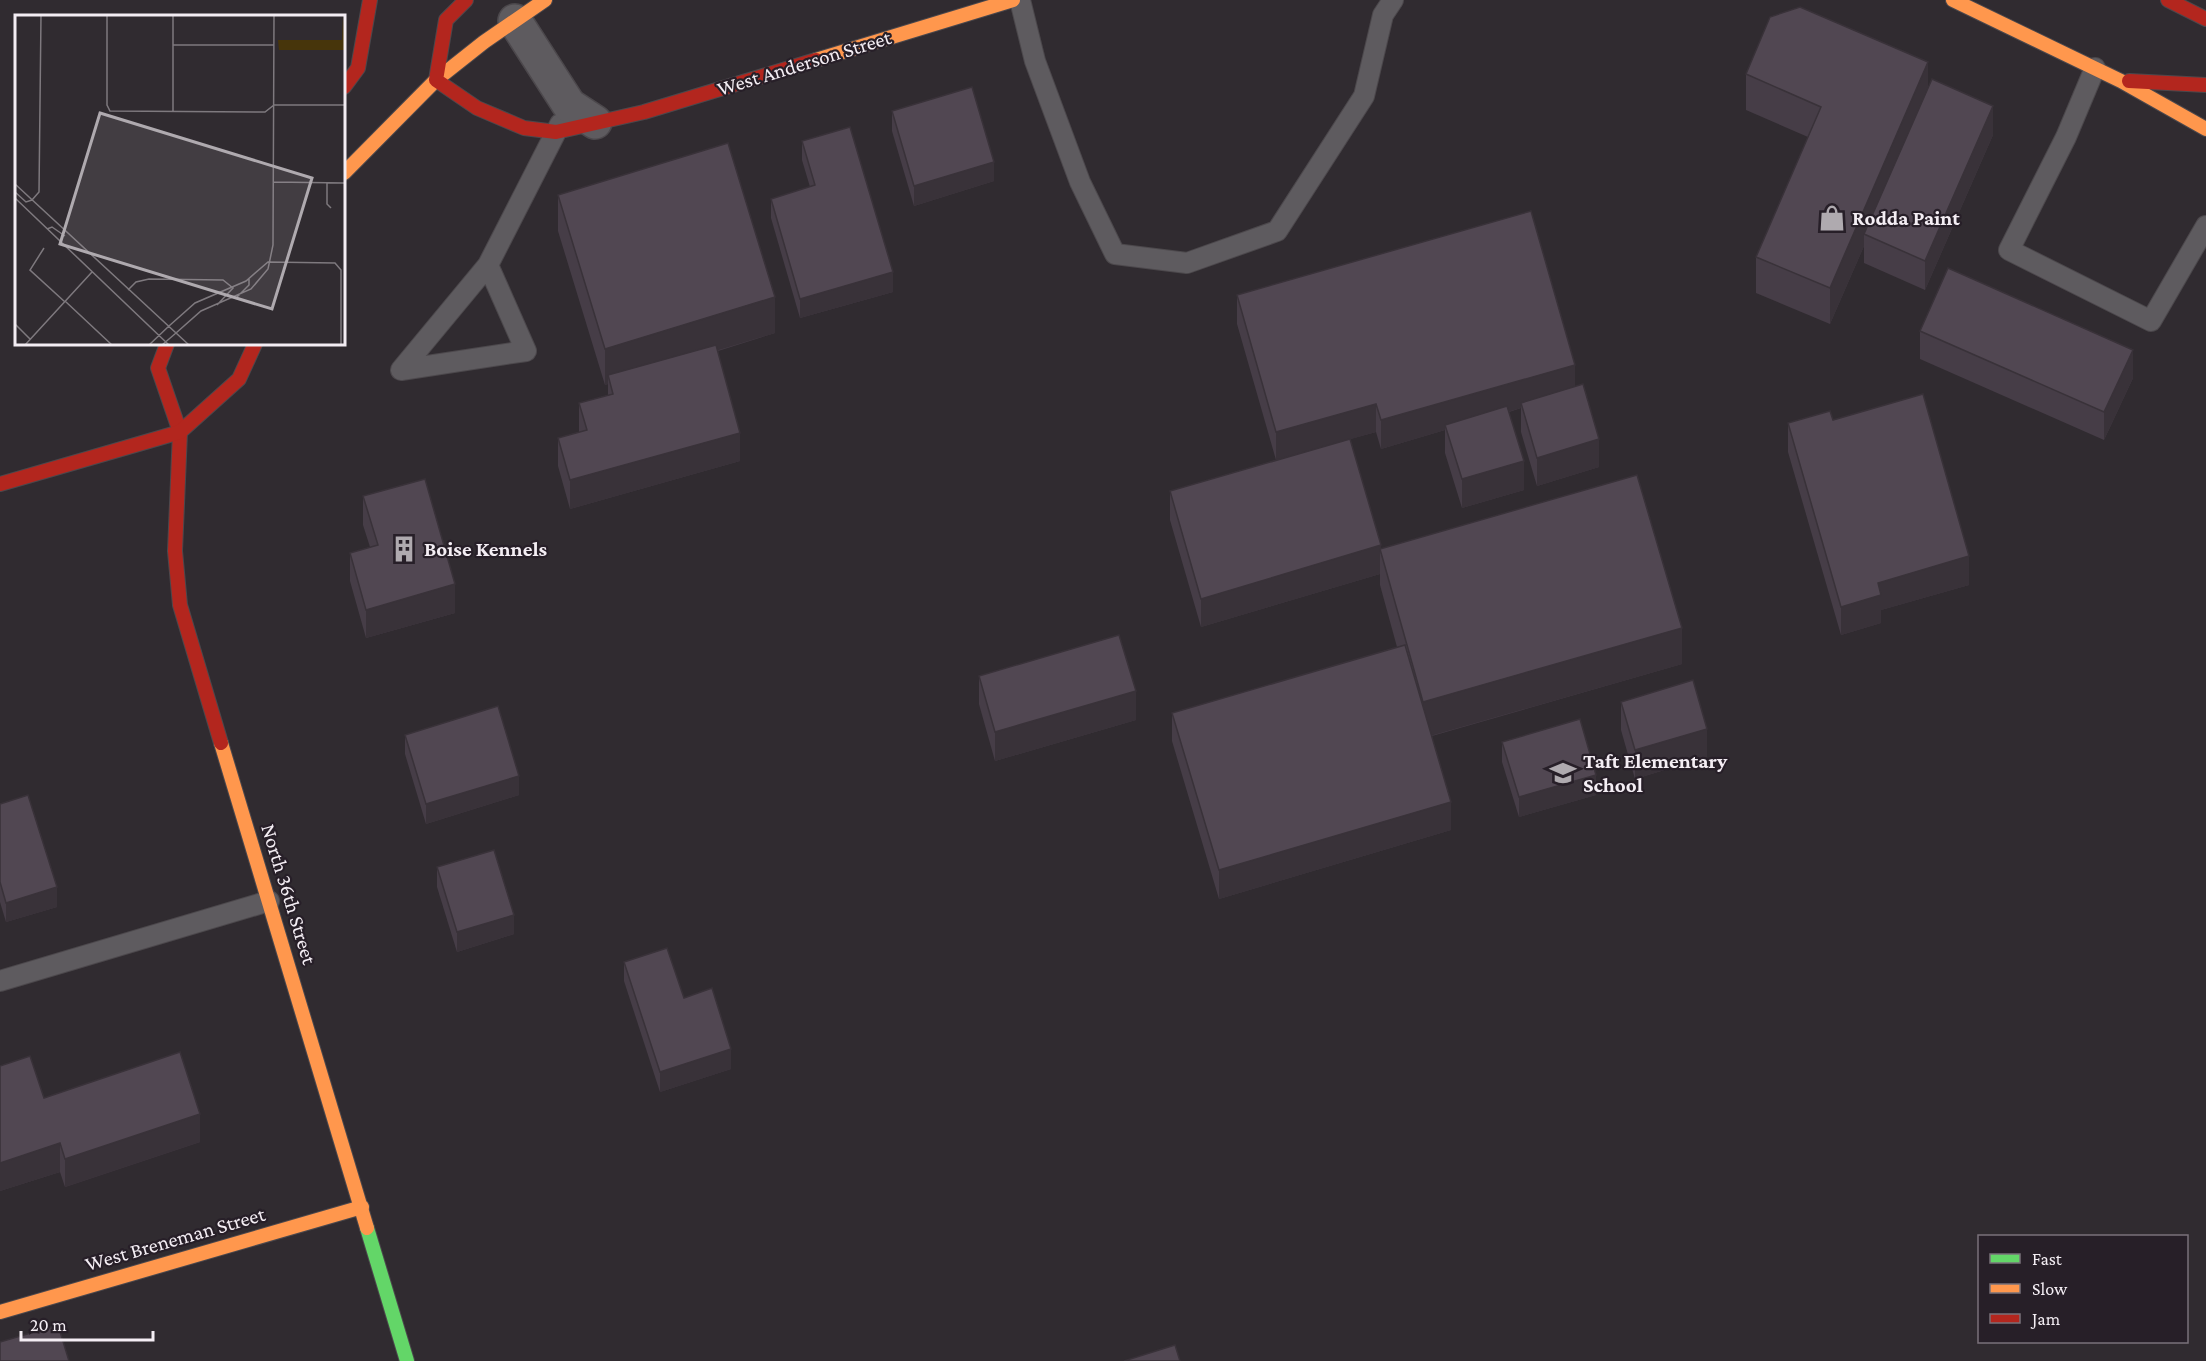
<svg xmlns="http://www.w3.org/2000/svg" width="2206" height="1361" font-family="'Crimson Pro',serif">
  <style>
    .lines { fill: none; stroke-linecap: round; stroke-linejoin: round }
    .lane-casing { stroke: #4c484c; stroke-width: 22 }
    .street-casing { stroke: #4c484c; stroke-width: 36 }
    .fast-casing { stroke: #4c484c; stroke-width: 16 }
    .slow-casing { stroke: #4c484c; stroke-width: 16 }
    .jam-casing { stroke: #4c484c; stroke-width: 16 }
    .lane { stroke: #5e5b5f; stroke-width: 20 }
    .street { stroke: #5e5b5f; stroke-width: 33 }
    .fast { stroke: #63d668; stroke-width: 14 }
    .slow { stroke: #ff974d; stroke-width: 14 }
    .jam { stroke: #b3261e; stroke-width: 14 }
    .wall { fill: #463d47 }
    .shaded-wall { fill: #393239 }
    .building { fill: #514752; stroke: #393239; stroke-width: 1.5 }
    .labels { text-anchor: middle; stroke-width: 4.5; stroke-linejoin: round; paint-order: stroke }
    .street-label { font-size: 21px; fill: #f4eef4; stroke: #271f28 }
    .poi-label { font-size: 21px; font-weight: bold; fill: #f4eef4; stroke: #271f28; text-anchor: start }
    .inset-road { fill: none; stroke: #7e797e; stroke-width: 1.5 }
    .view { fill: #afaaaf; fill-opacity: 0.15; stroke: #afaaaf; stroke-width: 3 }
    .inset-edge { fill: none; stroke: #f4eef4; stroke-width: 3 }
  </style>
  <rect width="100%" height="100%" fill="#302b30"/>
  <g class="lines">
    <g class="lane-casing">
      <g id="lane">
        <path d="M 1020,0 L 1035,61 L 1080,182 L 1115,254 L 1187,263 L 1277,231 L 1364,96 L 1383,15 L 1393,0"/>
        <path d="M 2095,68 L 2066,137 L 2009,250 L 2151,321 L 2206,226"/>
        <path d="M 488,265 L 526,351 L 401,370 L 488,265 L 560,124"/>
        <path d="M 0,981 L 269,901"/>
      </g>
    </g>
    <g class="street-casing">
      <path id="street" d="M 515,21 L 569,105 L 595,122"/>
    </g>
    <g class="fast-casing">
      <path id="fast" d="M 367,1228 L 407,1361"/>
    </g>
    <g class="slow-casing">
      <g id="slow">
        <path d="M 1953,0 L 2121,81 L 2206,129"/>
        <path d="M 816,60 L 1013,0"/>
        <path d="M 344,173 L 436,80 L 484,42 L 545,0"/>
        <path d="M 221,743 L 367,1228"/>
        <path d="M 0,1312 L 362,1207"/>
      </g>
    </g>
    <g class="jam-casing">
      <g id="jam">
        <path d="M 466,0 L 446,20 L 436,80 L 477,108 L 524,128 L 556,132 L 644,112 L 816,60"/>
        <path d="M 2168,0 L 2206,19"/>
        <path d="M 2129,81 L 2206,85"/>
        <path d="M 344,87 L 358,68 L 370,0"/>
        <path d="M 167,344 L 158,368 L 180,432 L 175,551 L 180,605 L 221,743"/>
        <path d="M 0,484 L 180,432 L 239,379 L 255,344"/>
      </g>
    </g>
    <use href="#lane" class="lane"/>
    <use href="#street" class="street"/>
    <use href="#fast" class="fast"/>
    <use href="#slow" class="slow"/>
    <use href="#jam" class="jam"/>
  </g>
  <g class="wall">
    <path d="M 1746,74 L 1928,88 L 1993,135 L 1925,290 L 1864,263 L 1864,246 L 1830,324 L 1756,293 L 1756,257 L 1808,137 L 1746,110 Z"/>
    <path d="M 892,111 L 994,181 L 914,206 L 892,131 Z"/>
    <path d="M 802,141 L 893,292 L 800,318 L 771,218 L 771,199 L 810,187 L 802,160 Z"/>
    <path d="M 558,195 L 775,333 L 718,351 L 740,461 L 570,509 L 558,466 L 558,438 L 579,432 L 579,403 L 608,395 L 608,384 L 605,385 L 558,231 Z"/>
    <path d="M 1237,295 L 1575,387 L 1599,467 L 1537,486 L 1521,432 L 1521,408 L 1509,412 L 1524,490 L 1462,508 L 1445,453 L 1445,430 L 1381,449 L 1376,432 L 1350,439 L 1381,548 L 1682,664 L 1432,736 L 1451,830 L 1219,899 L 1172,741 L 1172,713 L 1397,647 L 1380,585 L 1380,574 L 1201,627 L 1170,520 L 1170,491 L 1276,460 L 1237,324 Z"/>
    <path d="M 1920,331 L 2133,378 L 2104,440 L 1920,359 Z"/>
    <path d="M 1833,420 L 1969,585 L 1881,610 L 1881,623 L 1841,635 L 1788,452 L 1788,423 Z"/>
    <path d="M 363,496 L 455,613 L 366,638 L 350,581 L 350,553 L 370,547 L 363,525 Z"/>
    <path d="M 979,676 L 1136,720 L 995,761 L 979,704 Z"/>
    <path d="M 1621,702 L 1707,757 L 1635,779 L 1621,730 Z"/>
    <path d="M 405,735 L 519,795 L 426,824 L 405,754 Z"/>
    <path d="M 1502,742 L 1596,795 L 1519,817 L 1502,762 Z"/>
    <path d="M 0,804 L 57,907 L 6,922 L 0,902 Z"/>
    <path d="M 437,867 L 514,934 L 457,952 L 437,887 Z"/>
    <path d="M 624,962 L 684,998 L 731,1069 L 660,1092 L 624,981 Z"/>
    <path d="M 0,1066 L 44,1098 L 200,1142 L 65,1187 L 60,1172 L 0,1191 Z"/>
  </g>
  <g class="shaded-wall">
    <path d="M 1928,62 L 1928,98 L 1864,234 L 1864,246 L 1830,324 L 1830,288 Z"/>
    <path d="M 1993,106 L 1993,135 L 1925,290 L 1925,261 Z"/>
    <path d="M 994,162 L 994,181 L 914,206 L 914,186 Z"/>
    <path d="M 893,272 L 893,292 L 800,318 L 800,299 Z"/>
    <path d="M 775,297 L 775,333 L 610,383 L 608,375 L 608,384 L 605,385 L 605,349 Z"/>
    <path d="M 2133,350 L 2133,378 L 2104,440 L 2104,412 Z"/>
    <path d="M 1575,365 L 1575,393 L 1521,403 L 1521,408 L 1447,430 L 1445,425 L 1445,430 L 1381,449 L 1381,420 Z"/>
    <path d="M 1376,404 L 1376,432 L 1276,460 L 1276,432 Z"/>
    <path d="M 740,433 L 740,461 L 570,509 L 570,480 Z"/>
    <path d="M 1599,439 L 1599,467 L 1537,486 L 1537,458 Z"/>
    <path d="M 1524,461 L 1524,490 L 1462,508 L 1462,479 Z"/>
    <path d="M 1381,545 L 1381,554 L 1380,549 L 1380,574 L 1201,627 L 1201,599 Z"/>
    <path d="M 1969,556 L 1969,585 L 1881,610 L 1881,623 L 1841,635 L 1841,607 L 1878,583 Z"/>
    <path d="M 455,584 L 455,613 L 366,638 L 366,610 Z"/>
    <path d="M 1682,628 L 1682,664 L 1423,738 L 1423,702 Z"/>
    <path d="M 1136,691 L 1136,720 L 995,761 L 995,732 Z"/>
    <path d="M 1707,729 L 1707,757 L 1635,779 L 1635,750 Z"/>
    <path d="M 1596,775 L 1596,795 L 1519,817 L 1519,797 Z"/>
    <path d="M 519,776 L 519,795 L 426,824 L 426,804 Z"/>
    <path d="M 1451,802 L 1451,830 L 1219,899 L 1219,870 Z"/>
    <path d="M 57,887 L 57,907 L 6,922 L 6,903 Z"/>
    <path d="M 514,915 L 514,934 L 457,952 L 457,932 Z"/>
    <path d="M 731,1049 L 731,1069 L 660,1092 L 660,1072 Z"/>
    <path d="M 200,1114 L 200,1142 L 65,1187 L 65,1159 Z"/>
    <path d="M 60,1143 L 60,1172 L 0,1191 L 0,1163 Z"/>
  </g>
  <g class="building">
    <path d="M 1800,7 L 1928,62 L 1830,288 L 1756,257 L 1821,107 L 1746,74 L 1770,17 Z"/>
    <path d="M 1932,79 L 1993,106 L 1925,261 L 1864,234 Z"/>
    <path d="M 972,87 L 994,162 L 914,186 L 892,111 Z"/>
    <path d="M 850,127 L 893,272 L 800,299 L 771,199 L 815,185 L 802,141 Z"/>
    <path d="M 728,143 L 775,297 L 605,349 L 558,195 Z"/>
    <path d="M 1531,211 L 1575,365 L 1381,420 L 1376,404 L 1276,432 L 1237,295 Z"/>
    <path d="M 1948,268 L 2133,350 L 2104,412 L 1920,331 Z"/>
    <path d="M 716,345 L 740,433 L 570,480 L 558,438 L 587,430 L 579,403 L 613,394 L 608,375 Z"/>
    <path d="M 1583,384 L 1599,439 L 1537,458 L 1521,403 Z"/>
    <path d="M 1923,394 L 1969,556 L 1878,583 L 1881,595 L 1841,607 L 1788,423 L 1830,411 L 1833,420 Z"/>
    <path d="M 1507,406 L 1524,461 L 1462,479 L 1445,425 Z"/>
    <path d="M 1350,439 L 1381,545 L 1201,599 L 1170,491 Z"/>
    <path d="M 1637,475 L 1682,628 L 1423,702 L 1380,549 Z"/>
    <path d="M 425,479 L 455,584 L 366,610 L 350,553 L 378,545 L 363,496 Z"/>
    <path d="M 1119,635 L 1136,691 L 995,732 L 979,676 Z"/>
    <path d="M 1405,645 L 1451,802 L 1219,870 L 1172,713 Z"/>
    <path d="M 1693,680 L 1707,729 L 1635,750 L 1621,702 Z"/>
    <path d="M 498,706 L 519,776 L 426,804 L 405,735 Z"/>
    <path d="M 1580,719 L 1596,775 L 1519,797 L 1502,742 Z"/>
    <path d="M 28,795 L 57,887 L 6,903 L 0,882 L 0,804 Z"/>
    <path d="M 494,850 L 514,915 L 457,932 L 437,867 Z"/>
    <path d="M 667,948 L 684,998 L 712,988 L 731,1049 L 660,1072 L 624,962 Z"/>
    <path d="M 180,1052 L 200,1114 L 65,1159 L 60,1143 L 0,1163 L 0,1066 L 30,1056 L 44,1098 Z"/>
    <path d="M 58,1325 L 69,1361 L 0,1361 L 0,1342 Z"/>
    <path d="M 1175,1345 L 1180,1361 L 1124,1361 Z"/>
  </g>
  <defs>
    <g id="shop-bare" transform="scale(2.07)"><path d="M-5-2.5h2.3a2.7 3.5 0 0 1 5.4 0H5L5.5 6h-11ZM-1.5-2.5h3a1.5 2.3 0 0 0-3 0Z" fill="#afaaaf" stroke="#271f28" stroke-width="2.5" paint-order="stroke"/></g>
    <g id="building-bare" transform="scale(2.07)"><path d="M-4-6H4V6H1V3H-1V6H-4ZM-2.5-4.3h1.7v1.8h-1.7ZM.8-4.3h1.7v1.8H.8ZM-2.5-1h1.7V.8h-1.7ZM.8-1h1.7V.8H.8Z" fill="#afaaaf" stroke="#271f28" stroke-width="2.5" paint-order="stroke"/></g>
    <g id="school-bare" transform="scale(2.07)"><path d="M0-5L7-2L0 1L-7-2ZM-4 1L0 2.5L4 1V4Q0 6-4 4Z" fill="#afaaaf" stroke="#271f28" stroke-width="2.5" paint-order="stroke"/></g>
  </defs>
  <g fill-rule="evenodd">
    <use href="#shop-bare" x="1832" y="218"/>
    <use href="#building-bare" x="404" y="549"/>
    <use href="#school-bare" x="1563" y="773"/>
  </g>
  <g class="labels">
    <g class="street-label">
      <text transform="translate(804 63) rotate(-17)" y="7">West Anderson Street</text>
      <text transform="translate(289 894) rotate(73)" y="7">North 36th Street</text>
      <text transform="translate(175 1239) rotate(-16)" y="7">West Breneman Street</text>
    </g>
    <g class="poi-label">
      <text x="1852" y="225">Rodda Paint</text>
      <text x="424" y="556">Boise Kennels</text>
      <text x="1583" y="768">Taft Elementary<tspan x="1583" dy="24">School</tspan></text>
    </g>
  </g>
  <g transform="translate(15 15)">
    <rect width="330" height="330" fill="#302b30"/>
    <path d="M 328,0 L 330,35 L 264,35 L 263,25 L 327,25 Z" fill="#47350b"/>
    <path class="inset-road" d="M 92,0 L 92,90 L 95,96 L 250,97 L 259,90 L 330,90M 158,30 L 259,30M 158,96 L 158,0M 258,167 L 330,168M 312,168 L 312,189 L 316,193M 0,169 L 174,330M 0,177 L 11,187 L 17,185M 0,183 L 154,330M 17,185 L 24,177 L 26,0M 32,214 L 37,212 L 50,221M 29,233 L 15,255 L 50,287M 113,275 L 121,267 L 134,264 L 208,265 L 218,273 L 202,290M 222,282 L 234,270 L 234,263M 50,286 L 97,330M 0,309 L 15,324M 154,311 L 180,288 L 231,266 L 253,247 L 320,248 L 326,255 L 326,330M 161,318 L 186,296 L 236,274 L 253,254 L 258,230 L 259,0M 10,330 L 77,257M 134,330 L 154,311M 147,330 L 161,318"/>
    <path class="view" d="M 85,98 L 297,163 L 257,294 L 45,229 Z"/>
    <rect width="330" height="330" class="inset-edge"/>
  </g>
  <rect x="1978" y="1235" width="210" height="108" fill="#271f28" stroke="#79727a" stroke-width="1.5"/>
  <rect x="1990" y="1254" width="30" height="9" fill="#63d668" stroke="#79727a" stroke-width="1.5"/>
  <text x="2032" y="1265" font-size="18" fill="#f4eef4">Fast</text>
  <rect x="1990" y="1284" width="30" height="9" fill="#ff974d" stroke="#79727a" stroke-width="1.5"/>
  <text x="2032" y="1295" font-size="18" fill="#f4eef4">Slow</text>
  <rect x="1990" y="1314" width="30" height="9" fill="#b3261e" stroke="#79727a" stroke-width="1.5"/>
  <text x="2032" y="1325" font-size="18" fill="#f4eef4">Jam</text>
  <path d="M21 1331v9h132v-9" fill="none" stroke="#f4eef4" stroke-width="3"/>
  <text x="30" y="1331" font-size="18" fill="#f4eef4" stroke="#271f28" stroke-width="4.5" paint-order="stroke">20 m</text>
</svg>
